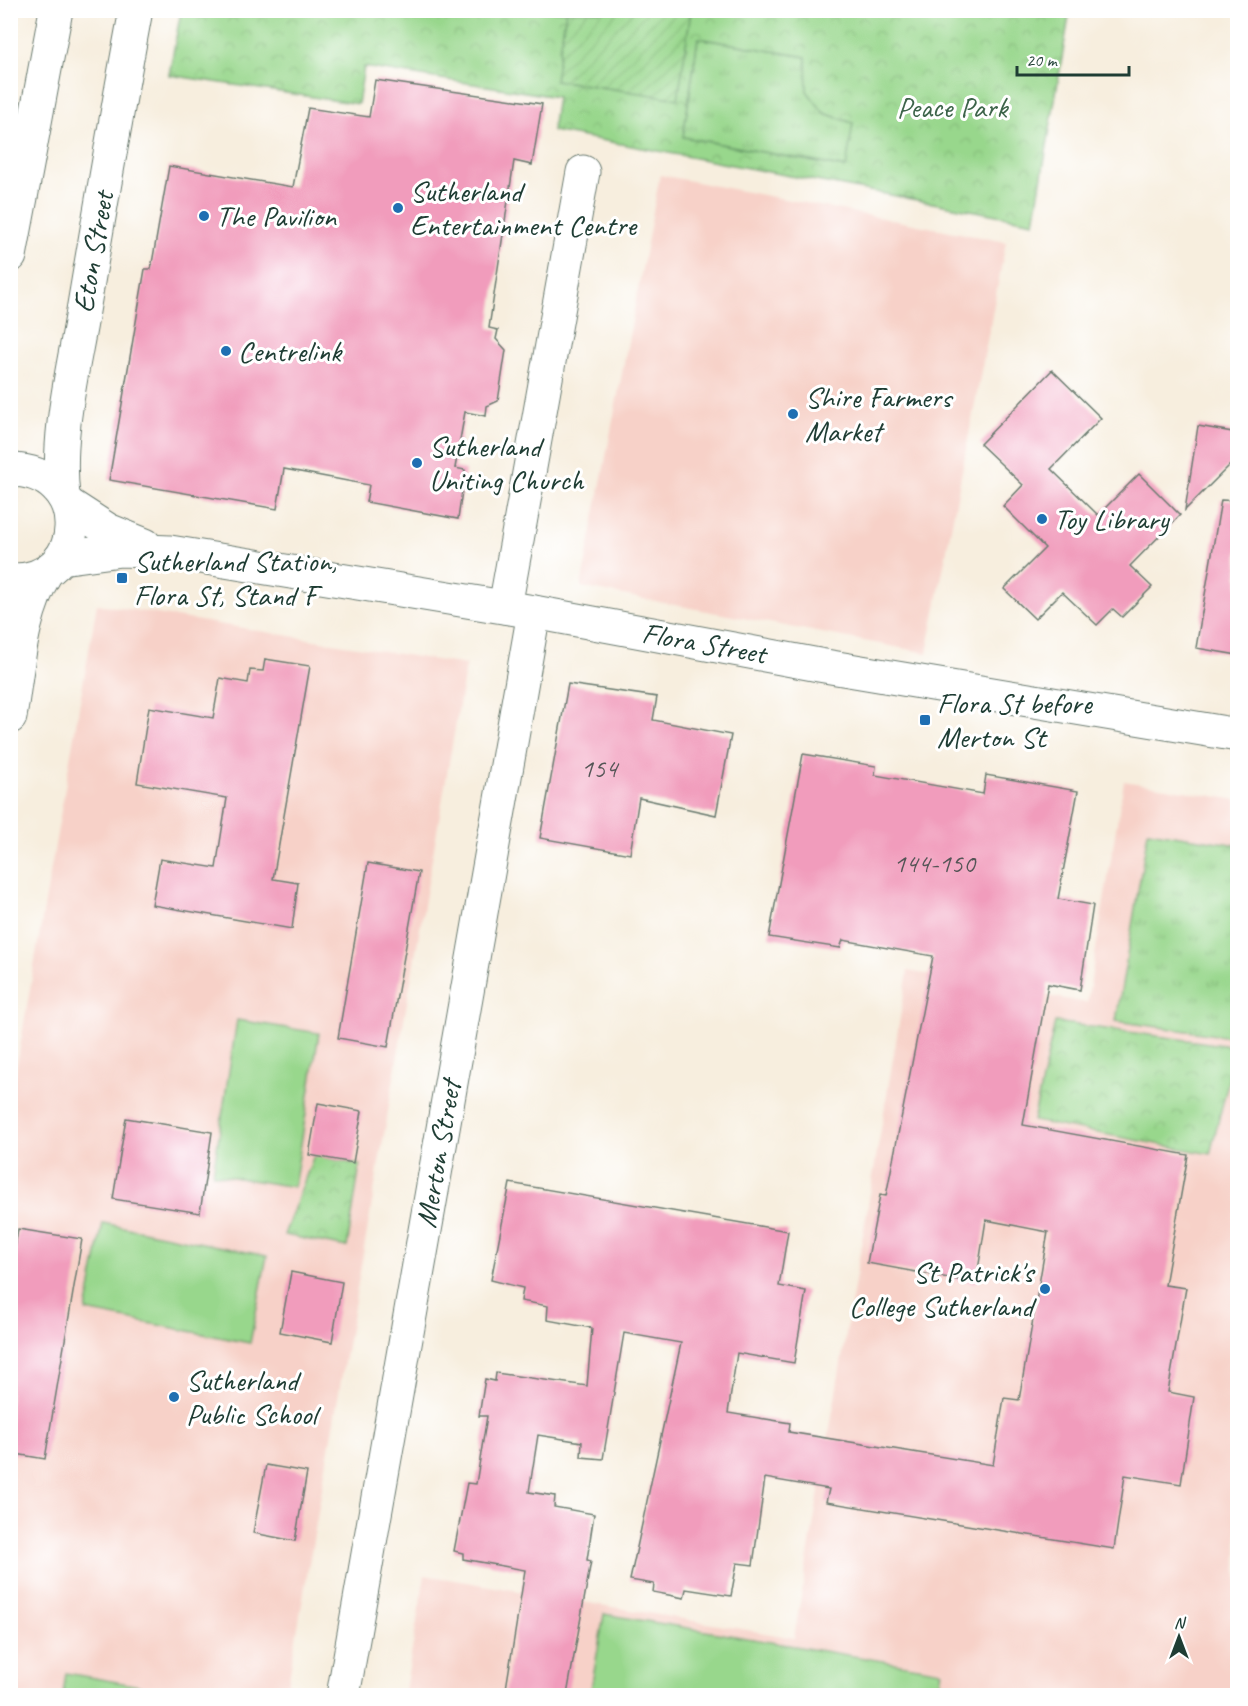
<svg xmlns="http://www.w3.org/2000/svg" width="1248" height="1706" font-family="Caveat,sans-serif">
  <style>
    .built { fill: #f7d1c8 }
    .grass { fill: url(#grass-tufts); stroke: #5c8a60; stroke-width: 1.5 }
    .park { fill: url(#park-crowns); stroke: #5c8a60; stroke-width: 1.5; fill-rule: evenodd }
    .garden { fill: url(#garden-furrows); stroke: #5c8a60; stroke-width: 1.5 }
    .pitch { fill: #98d78c; stroke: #5c8a60; stroke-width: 1.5 }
    .building { fill: #f19cbc }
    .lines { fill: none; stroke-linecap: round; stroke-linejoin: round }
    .minor-casing { stroke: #6b7b70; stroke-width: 35 }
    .minor { stroke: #fff; stroke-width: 33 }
    .poi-dot { fill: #1f6fb2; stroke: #fff; stroke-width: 2 }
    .labels { text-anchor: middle; stroke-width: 6; stroke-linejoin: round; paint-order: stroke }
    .number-label { font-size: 27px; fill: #545556 }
    .park-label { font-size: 30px; fill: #3d644a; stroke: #fff }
    .poi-label { font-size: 30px; fill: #1f3d34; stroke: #fff; text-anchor: start }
    .street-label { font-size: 30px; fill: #1f3d34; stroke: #fff }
  </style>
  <defs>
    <pattern id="grass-tufts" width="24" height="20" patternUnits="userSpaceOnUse" patternTransform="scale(1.5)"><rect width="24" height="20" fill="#98d78c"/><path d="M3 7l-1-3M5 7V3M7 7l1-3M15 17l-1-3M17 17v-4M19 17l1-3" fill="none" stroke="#83b979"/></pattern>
    <pattern id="park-crowns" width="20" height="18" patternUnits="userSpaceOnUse" patternTransform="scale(1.5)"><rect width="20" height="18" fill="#98d78c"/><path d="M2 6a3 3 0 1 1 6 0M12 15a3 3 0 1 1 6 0" fill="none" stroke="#83b979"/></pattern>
    <pattern id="garden-furrows" width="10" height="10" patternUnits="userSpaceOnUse" patternTransform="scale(1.5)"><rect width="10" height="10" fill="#98d78c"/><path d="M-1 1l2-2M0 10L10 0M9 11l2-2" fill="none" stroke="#83b979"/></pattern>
  </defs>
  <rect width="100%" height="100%" fill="#fff"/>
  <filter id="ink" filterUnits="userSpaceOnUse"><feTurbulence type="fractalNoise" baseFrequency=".0167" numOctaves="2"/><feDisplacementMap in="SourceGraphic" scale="12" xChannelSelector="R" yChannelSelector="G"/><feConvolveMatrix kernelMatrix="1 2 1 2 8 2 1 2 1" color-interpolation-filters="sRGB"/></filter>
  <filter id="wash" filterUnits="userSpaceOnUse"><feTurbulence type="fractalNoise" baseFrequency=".008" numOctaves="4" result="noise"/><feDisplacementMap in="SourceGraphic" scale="24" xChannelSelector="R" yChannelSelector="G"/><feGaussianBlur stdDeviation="1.35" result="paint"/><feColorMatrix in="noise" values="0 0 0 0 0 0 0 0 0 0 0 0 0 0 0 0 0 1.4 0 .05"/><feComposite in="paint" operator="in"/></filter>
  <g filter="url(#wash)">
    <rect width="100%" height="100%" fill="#f7eede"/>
    <g class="built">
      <path d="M 660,175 L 1006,242 L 927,653 L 581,587 Z"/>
      <path d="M 97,604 L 466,665 L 286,1695 L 11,1696 L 11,1098 Z"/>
      <path d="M 1124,781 L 1237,800 L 1237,1695 L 404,1696 L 425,1575 L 794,1638 L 908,971 L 1087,1003 Z"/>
    </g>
    <g class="grass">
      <path d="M 698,38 L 806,57 L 824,113 L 853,123 L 847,168 L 683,137 Z"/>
      <path d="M 1148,831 L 1237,845 L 1237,1038 L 1116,1021 Z"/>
    </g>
    <g class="park">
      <path d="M 181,11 L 1070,11 L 1034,222 L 552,131 L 557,97 L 364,67 L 358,104 L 169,75 ZM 698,38 L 806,57 L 807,91 L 824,113 L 853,123 L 846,168 L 683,137 Z"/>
      <path d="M 1055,1022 L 1237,1047 L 1210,1154 L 1033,1121 Z"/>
      <path d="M 314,1155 L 360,1165 L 347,1247 L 284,1235 Z"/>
    </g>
    <path class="garden" d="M 566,11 L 691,11 L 678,99 L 555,80 Z"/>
    <g class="pitch">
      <path d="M 237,1020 L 319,1033 L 294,1187 L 213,1174 Z"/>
      <path d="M 103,1223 L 267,1256 L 250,1343 L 86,1311 Z"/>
      <path d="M 604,1614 L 942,1671 L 938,1695 L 590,1695 Z"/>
      <path d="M 66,1673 L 140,1686 L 138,1695 L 63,1694 Z"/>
    </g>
    <g id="blocks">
      <g class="building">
        <path d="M 375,80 L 542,104 L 532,165 L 514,161 L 489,328 L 498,330 L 496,339 L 506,350 L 498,401 L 487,406 L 486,416 L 465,412 L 455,468 L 465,470 L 458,519 L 366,502 L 369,485 L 284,469 L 277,509 L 109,480 L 145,269 L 151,269 L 169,166 L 293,187 L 308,108 L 369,117 Z"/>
        <path d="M 1052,370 L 1101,418 L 1051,469 L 1098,515 L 1139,474 L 1180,515 L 1130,566 L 1152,587 L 1122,617 L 1113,609 L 1097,625 L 1062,592 L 1035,619 L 1004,589 L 1045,548 L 1003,506 L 1023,485 L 980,444 Z"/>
        <path d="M 1198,426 L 1238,433 L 1238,457 L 1185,510 Z"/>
        <path d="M 1221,500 L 1238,501 L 1238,655 L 1196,648 Z"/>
        <path d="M 265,659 L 310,666 L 273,879 L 298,883 L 292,929 L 152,905 L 160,859 L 216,868 L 227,798 L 137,783 L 149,707 L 213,718 L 220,678 L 248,683 L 250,670 L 263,671 Z"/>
        <path d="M 568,684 L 657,697 L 653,720 L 731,735 L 716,815 L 639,798 L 630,854 L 540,838 Z"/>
        <path d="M 803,754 L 876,766 L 875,775 L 983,794 L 986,775 L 1078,791 L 1058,899 L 1093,905 L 1080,990 L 1048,984 L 1023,1125 L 1188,1155 L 1165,1285 L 1186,1288 L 1168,1392 L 1194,1397 L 1181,1484 L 1125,1475 L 1114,1549 L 826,1502 L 829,1489 L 765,1478 L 753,1565 L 737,1563 L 731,1596 L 686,1589 L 684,1598 L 653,1592 L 654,1584 L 630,1580 L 681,1343 L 624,1333 L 603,1459 L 581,1457 L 582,1442 L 538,1435 L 529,1492 L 555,1496 L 554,1507 L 594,1514 L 587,1560 L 591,1561 L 567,1695 L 505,1695 L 525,1570 L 463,1559 L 463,1553 L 454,1551 L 467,1483 L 476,1484 L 487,1416 L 479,1416 L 485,1379 L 495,1381 L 496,1373 L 587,1386 L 592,1328 L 547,1320 L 548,1306 L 521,1301 L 523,1288 L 491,1280 L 510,1183 L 788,1231 L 779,1286 L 806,1291 L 794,1363 L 737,1353 L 728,1413 L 790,1423 L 789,1432 L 993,1465 L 1004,1398 L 1019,1400 L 1048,1232 L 986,1220 L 976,1283 L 867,1263 L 880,1195 L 886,1196 L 933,956 L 843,940 L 840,948 L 769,937 Z"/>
        <path d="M 368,863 L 419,872 L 388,1047 L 338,1038 Z"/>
        <path d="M 318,1103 L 362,1111 L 353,1163 L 309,1155 Z"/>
        <path d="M 126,1118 L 212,1132 L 200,1213 L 113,1199 Z"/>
        <path d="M 18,1229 L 82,1239 L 45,1459 L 10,1453 L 10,1248 L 15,1249 Z"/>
        <path d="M 291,1272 L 342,1282 L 332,1342 L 280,1332 Z"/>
        <path d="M 266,1465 L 307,1472 L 295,1541 L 253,1533 Z"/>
      </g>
    </g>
  </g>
  <g filter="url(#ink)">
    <use href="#blocks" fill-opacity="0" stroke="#6b7b70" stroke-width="1.5"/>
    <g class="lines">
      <g class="minor-casing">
        <g id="minor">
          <path d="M 10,256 L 56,10"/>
          <path d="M 10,470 C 93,470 90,583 10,580"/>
          <path d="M 63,496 C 56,435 73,371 83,311 C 100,211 117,110 136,10"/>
          <path d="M 68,504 L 108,530 L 145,545"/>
          <path d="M 61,558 L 121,550 L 170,552 L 534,612 L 819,665 L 1238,735"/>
          <path d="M 505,607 L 583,172"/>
          <path d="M 10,717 C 18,668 20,614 47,571"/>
          <path d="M 343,1696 L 534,612"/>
        </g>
      </g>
      <use href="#minor" class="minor"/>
    </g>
  </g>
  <g class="poi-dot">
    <circle cx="398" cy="208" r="6"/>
    <circle cx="204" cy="216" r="6"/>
    <circle cx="226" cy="351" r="6"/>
    <circle cx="793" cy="414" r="6"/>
    <circle cx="417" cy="463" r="6"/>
    <circle cx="1042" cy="519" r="6"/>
    <rect x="116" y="572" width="12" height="12" rx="3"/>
    <rect x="919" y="714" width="12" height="12" rx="3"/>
    <circle cx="1045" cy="1289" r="6"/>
    <circle cx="174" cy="1397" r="6"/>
  </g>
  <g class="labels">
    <g class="number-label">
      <text x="599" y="777">154</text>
      <text x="934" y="872">144-150</text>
    </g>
    <g class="park-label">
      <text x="952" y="117">Peace Park</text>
    </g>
    <g class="poi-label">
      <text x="410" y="201">Sutherland<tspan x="410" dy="34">Entertainment Centre</tspan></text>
      <text x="216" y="226">The Pavilion</text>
      <text x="238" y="361">Centrelink</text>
      <text x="805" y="407">Shire Farmers<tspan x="805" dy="34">Market</tspan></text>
      <text x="429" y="456">Sutherland<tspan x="429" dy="34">Uniting Church</tspan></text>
      <text x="1054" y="529">Toy Library</text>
      <text x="134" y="571">Sutherland Station,<tspan x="134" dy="34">Flora St, Stand F</tspan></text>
      <text x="937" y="713">Flora St before<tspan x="937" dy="34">Merton St</tspan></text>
      <text x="1033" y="1282" text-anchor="end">St Patrick's<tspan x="1033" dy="34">College Sutherland</tspan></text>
      <text x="186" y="1390">Sutherland<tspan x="186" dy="34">Public School</tspan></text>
    </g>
    <g class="street-label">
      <text transform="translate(93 252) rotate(-80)" y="10">Eton Street</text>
      <text transform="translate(704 643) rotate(10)" y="10">Flora Street</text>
      <text transform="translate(438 1154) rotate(-80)" y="10">Merton Street</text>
    </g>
  </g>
  <rect width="1248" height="1706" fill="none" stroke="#fff" stroke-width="36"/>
  <g transform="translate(1179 1637)" stroke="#ffffff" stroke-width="4.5" paint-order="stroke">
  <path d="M0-4.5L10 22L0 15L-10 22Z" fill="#1f3d34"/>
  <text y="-9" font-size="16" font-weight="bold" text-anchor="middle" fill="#1f3d34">N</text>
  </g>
  <path d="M1017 66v9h112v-9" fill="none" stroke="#1f3d34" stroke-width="3"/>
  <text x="1026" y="66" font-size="18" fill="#1f3d34" stroke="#ffffff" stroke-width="4.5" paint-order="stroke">20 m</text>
</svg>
